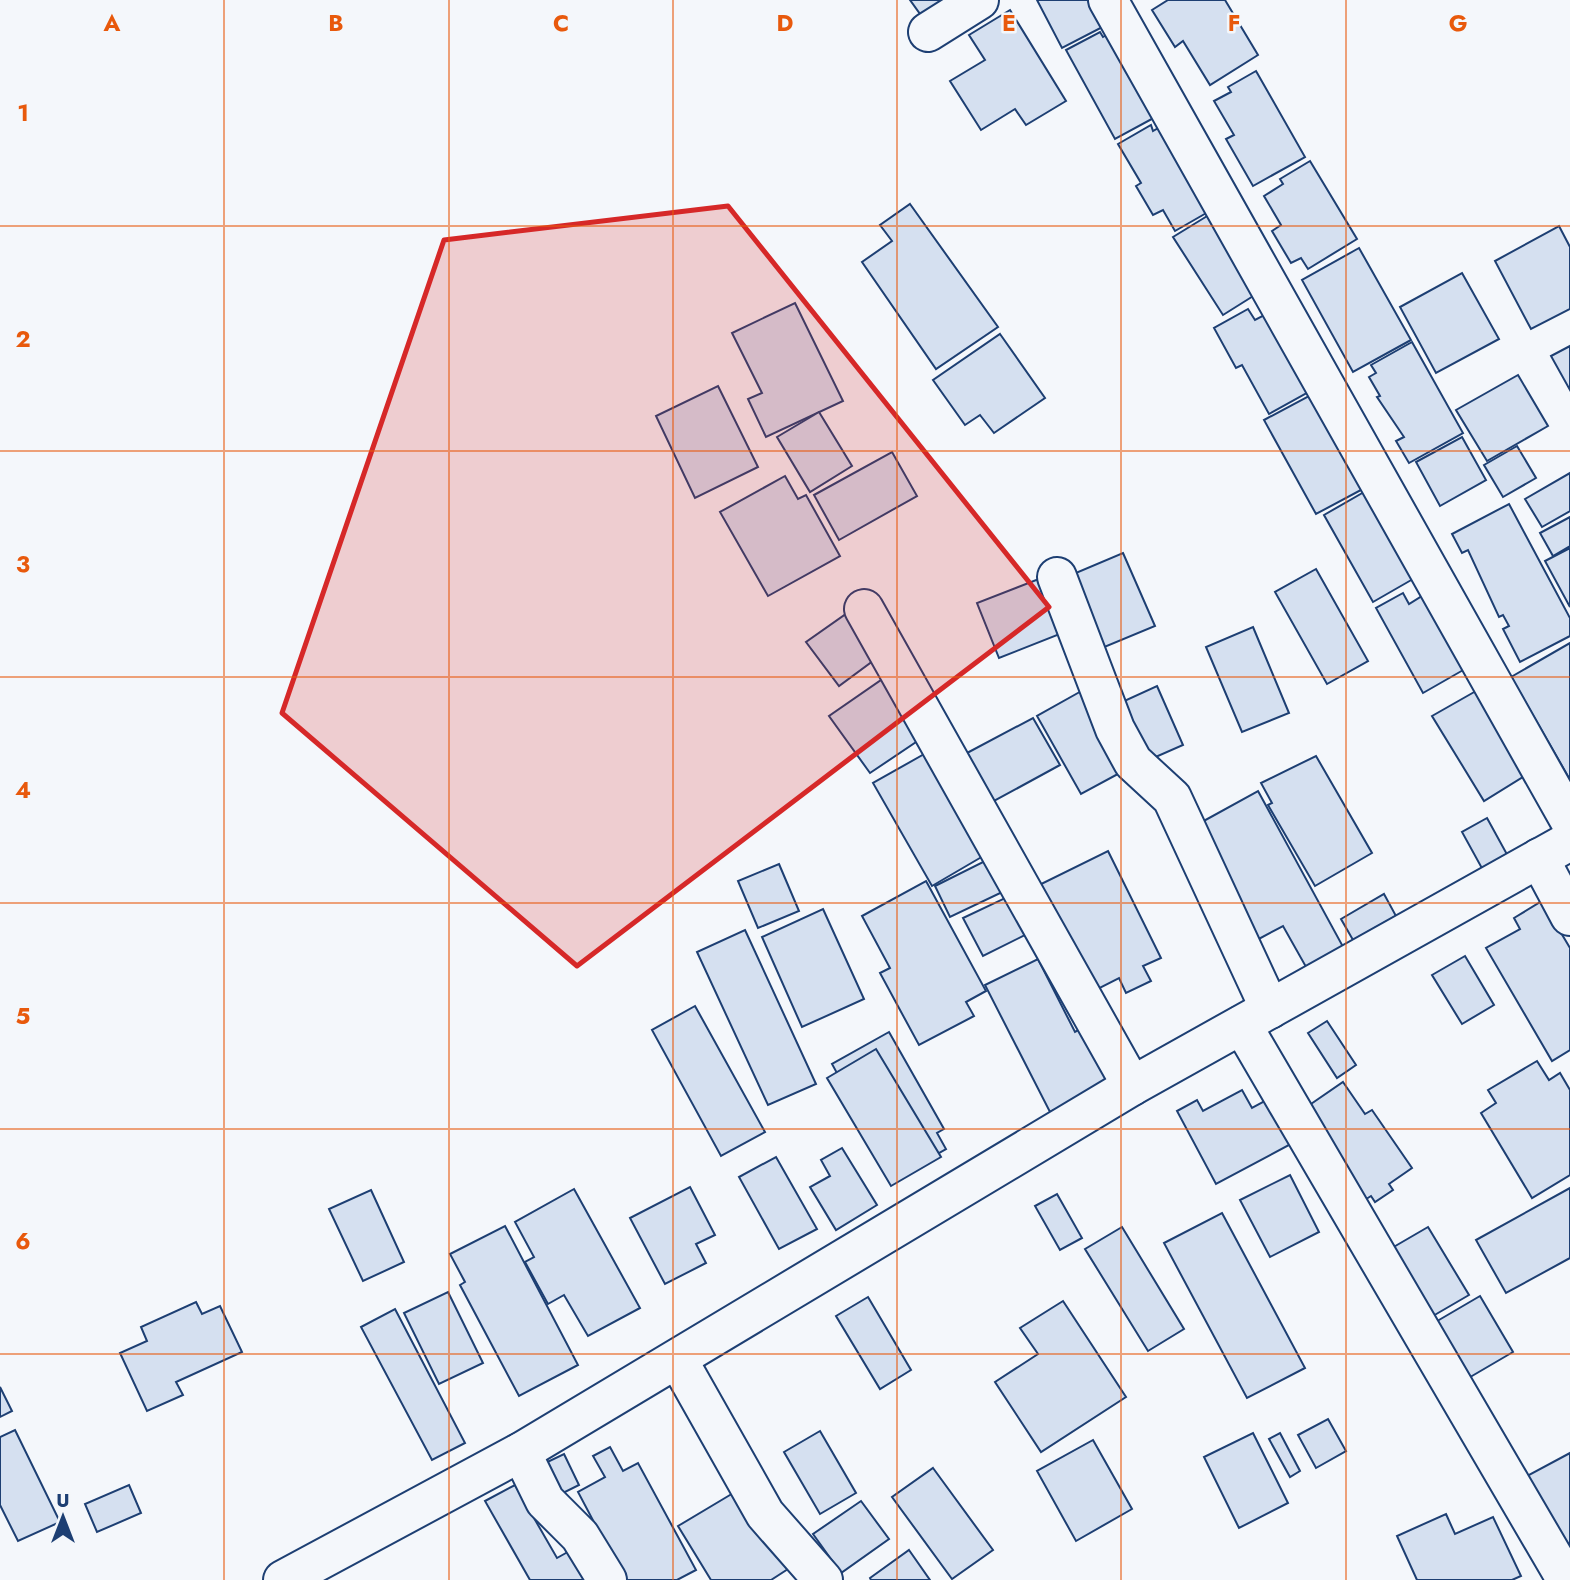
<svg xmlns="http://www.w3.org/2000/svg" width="1570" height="1580" font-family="Jost,sans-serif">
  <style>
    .building { fill: #d5e0f0; stroke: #1d3f73; stroke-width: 2 }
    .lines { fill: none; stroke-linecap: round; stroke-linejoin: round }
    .minor-casing { stroke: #1d3f73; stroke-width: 42 }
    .tertiary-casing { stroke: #1d3f73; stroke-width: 42 }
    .minor { stroke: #f4f7fb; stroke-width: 38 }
    .tertiary { stroke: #f4f7fb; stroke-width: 38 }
    .marked { fill: #d62828; fill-opacity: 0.2; stroke: #d62828; stroke-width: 5; stroke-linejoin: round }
    .grid { fill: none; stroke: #e8590c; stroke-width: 2; stroke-opacity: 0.55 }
    .grid-label { font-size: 23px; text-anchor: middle; font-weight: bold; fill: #e8590c; stroke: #f4f7fb; stroke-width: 5; stroke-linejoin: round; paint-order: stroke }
  </style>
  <rect width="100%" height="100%" fill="#f4f7fb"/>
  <g class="building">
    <path d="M 910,0 L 964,0 L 928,25 Z"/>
    <path d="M 1037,0 L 1106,0 L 1116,20 L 1062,48 Z"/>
    <path d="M 1168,0 L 1225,0 L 1258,55 L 1210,85 L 1183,41 L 1175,47 L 1152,10 Z"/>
    <path d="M 1010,10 L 1066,101 L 1026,125 L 1015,109 L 981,130 L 950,81 L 985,60 L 969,35 Z"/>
    <path d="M 1115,30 L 1161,114 L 1115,139 L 1066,50 L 1100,32 L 1103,37 Z"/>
    <path d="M 1256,71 L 1305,157 L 1253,186 L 1226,139 L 1234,135 L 1214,101 L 1231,92 L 1228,87 Z"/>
    <path d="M 1165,124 L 1222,204 L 1175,231 L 1163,210 L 1153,215 L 1136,186 L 1141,183 L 1118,144 L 1151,125 L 1153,131 Z"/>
    <path d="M 1310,161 L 1357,239 L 1308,269 L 1301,258 L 1291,263 L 1272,231 L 1281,225 L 1264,196 L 1283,184 L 1280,179 Z"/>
    <path d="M 910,204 L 998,327 L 936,369 L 862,262 L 892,241 L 880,225 Z"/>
    <path d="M 1217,210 L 1266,288 L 1223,315 L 1173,237 Z"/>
    <path d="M 1559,226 L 1570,247 L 1570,309 L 1531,329 L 1495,261 Z"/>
    <path d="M 1359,248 L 1411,340 L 1353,372 L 1302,280 Z"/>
    <path d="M 1462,273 L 1499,339 L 1436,373 L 1400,307 Z"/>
    <path d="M 795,303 L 843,401 L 766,437 L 748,399 L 762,393 L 732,333 Z"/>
    <path d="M 1278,308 L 1321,385 L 1269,414 L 1242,365 L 1236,368 L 1214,328 L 1248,309 L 1255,320 Z"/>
    <path d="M 1000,334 L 1045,398 L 994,433 L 980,415 L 965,425 L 933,380 Z"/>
    <path d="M 1412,342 L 1463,433 L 1409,463 L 1396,441 L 1404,437 L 1377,397 L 1380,396 L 1369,377 L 1376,373 L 1371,365 Z"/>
    <path d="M 1570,346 L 1570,390 L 1551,356 Z"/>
    <path d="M 1518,375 L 1548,426 L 1487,461 L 1456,410 Z"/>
    <path d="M 718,386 L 758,467 L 695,498 L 656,416 Z"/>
    <path d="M 1322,389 L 1374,483 L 1316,514 L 1264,420 Z"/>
    <path d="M 819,412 L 852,466 L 810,492 L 777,437 Z"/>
    <path d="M 1462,437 L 1486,480 L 1440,506 L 1416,462 Z"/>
    <path d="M 1517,446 L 1536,478 L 1503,497 L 1484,465 Z"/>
    <path d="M 892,452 L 917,496 L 839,540 L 814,495 Z"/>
    <path d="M 1570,473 L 1570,511 L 1542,527 L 1525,499 Z"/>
    <path d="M 785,476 L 798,499 L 806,495 L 840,556 L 768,596 L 720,512 Z"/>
    <path d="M 1371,488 L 1420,575 L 1373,602 L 1324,515 Z"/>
    <path d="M 1509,504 L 1570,618 L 1570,636 L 1520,662 L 1503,629 L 1509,626 L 1503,615 L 1499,617 L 1468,550 L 1462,553 L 1452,534 Z"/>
    <path d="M 1570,517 L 1570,546 L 1553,556 L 1540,533 Z"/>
    <path d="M 1570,548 L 1570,607 L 1545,561 Z"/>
    <path d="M 1123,553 L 1155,626 L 1102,648 L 1071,575 Z"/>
    <path d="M 1316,569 L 1368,661 L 1327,684 L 1275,592 Z"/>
    <path d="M 1049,575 L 1070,630 L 999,658 L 977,603 Z"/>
    <path d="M 1430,591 L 1472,665 L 1423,693 L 1376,608 L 1403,593 L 1409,604 Z"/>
    <path d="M 853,609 L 885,652 L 839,686 L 806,642 Z"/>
    <path d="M 1253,627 L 1289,713 L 1242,732 L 1206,647 Z"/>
    <path d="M 1570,643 L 1570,778 L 1569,778 L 1511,677 Z"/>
    <path d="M 884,678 L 925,736 L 870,773 L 829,716 Z"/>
    <path d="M 1157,686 L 1183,745 L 1142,763 L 1122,702 Z"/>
    <path d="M 1085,689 L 1129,768 L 1081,794 L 1037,716 Z"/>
    <path d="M 1476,691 L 1526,775 L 1484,801 L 1432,716 Z"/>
    <path d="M 1033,718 L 1060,765 L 994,801 L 967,753 Z"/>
    <path d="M 926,753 L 985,855 L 932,886 L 873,783 Z"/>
    <path d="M 1316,756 L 1372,853 L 1315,886 L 1268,805 L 1272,803 L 1261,783 Z"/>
    <path d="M 1258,791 L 1347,954 L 1310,974 L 1283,926 L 1255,941 L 1200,823 Z"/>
    <path d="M 1487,818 L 1509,858 L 1484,872 L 1462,832 Z"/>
    <path d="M 1108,851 L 1161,958 L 1143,966 L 1151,981 L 1126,993 L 1119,978 L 1082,997 L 1029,890 Z"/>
    <path d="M 999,854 L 1015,886 L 950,917 L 935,886 Z"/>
    <path d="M 779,864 L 799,911 L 758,928 L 738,881 Z"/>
    <path d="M 926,881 L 986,991 L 966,1002 L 974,1016 L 919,1045 L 880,973 L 890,968 L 862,916 Z"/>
    <path d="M 1018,892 L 1037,929 L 983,956 L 963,918 Z"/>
    <path d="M 1384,894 L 1396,916 L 1353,940 L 1341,919 Z"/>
    <path d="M 1542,901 L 1570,948 L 1570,1050 L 1552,1061 L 1486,948 L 1520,929 L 1514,918 Z"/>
    <path d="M 823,909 L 864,999 L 802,1027 L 762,937 Z"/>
    <path d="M 745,930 L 816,1084 L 768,1105 L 697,952 Z"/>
    <path d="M 1465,956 L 1494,1005 L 1462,1024 L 1432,975 Z"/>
    <path d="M 1038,959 L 1075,1032 L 1090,1024 L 1118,1078 L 1050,1112 L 985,985 Z"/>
    <path d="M 695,1006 L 765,1132 L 721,1156 L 652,1030 Z"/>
    <path d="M 1327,1021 L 1356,1065 L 1337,1078 L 1308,1033 Z"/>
    <path d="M 889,1032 L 944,1129 L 937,1133 L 946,1149 L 900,1175 L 890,1158 L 885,1161 L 832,1064 Z"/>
    <path d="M 876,1049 L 941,1157 L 891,1186 L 827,1078 Z"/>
    <path d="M 1537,1061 L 1549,1080 L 1560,1073 L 1570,1090 L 1570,1175 L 1532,1198 L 1481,1113 L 1496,1103 L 1488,1090 Z"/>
    <path d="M 1343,1082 L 1365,1114 L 1372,1110 L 1412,1168 L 1389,1184 L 1393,1190 L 1375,1202 L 1371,1196 L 1355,1206 L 1308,1106 Z"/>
    <path d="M 1242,1090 L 1252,1108 L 1278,1094 L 1302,1138 L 1216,1184 L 1177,1111 L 1197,1100 L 1203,1111 Z"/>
    <path d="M 842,1148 L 877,1205 L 836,1230 L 810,1187 L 830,1176 L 821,1160 Z"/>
    <path d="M 776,1157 L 817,1229 L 779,1249 L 739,1177 Z"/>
    <path d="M 1290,1175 L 1319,1232 L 1270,1257 L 1240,1200 Z"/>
    <path d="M 690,1187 L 715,1235 L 696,1244 L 706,1263 L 665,1284 L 630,1218 Z"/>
    <path d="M 1570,1188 L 1570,1258 L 1506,1293 L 1476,1240 Z"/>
    <path d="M 574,1189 L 640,1308 L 588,1336 L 564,1295 L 548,1304 L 525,1262 L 534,1257 L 515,1222 Z"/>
    <path d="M 371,1190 L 404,1262 L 363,1281 L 329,1209 Z"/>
    <path d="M 1057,1194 L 1082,1238 L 1060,1250 L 1035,1206 Z"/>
    <path d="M 1222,1213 L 1305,1368 L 1247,1398 L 1164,1243 Z"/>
    <path d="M 505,1226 L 578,1365 L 519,1396 L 460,1285 L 465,1282 L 450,1254 Z"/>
    <path d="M 1122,1227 L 1184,1329 L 1148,1351 L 1085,1249 Z"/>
    <path d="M 1428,1227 L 1469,1295 L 1426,1320 L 1385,1252 Z"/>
    <path d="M 448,1292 L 483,1363 L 439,1384 L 404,1313 Z"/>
    <path d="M 1480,1296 L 1513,1352 L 1460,1383 L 1427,1327 Z"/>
    <path d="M 868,1297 L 911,1370 L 880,1389 L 836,1316 Z"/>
    <path d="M 1063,1301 L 1126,1397 L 1041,1452 L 995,1382 L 1038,1354 L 1020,1328 Z"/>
    <path d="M 196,1302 L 202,1314 L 220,1306 L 242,1352 L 176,1382 L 183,1395 L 147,1411 L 120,1353 L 147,1341 L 141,1327 Z"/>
    <path d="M 395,1309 L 465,1443 L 432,1460 L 361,1327 Z"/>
    <path d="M 0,1387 L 12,1411 L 0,1417 Z"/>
    <path d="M 1328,1419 L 1346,1451 L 1316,1468 L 1298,1435 Z"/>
    <path d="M 15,1430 L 60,1522 L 18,1541 L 0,1505 L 0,1437 Z"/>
    <path d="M 820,1431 L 856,1493 L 820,1514 L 784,1452 Z"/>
    <path d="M 1253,1433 L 1288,1503 L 1239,1528 L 1204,1457 Z"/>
    <path d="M 1280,1433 L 1300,1471 L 1290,1477 L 1269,1439 Z"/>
    <path d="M 1093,1440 L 1132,1509 L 1076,1541 L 1037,1471 Z"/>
    <path d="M 610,1447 L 623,1471 L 638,1463 L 696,1570 L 677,1580 L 610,1580 L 605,1543 L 578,1492 L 605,1477 L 593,1456 Z"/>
    <path d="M 1570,1453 L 1570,1556 L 1525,1477 Z"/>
    <path d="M 564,1454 L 579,1485 L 555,1497 L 539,1466 Z"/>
    <path d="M 933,1468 L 993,1550 L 952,1579 L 892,1497 Z"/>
    <path d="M 129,1485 L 141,1513 L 97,1532 L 85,1504 Z"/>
    <path d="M 515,1485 L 557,1558 L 582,1544 L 602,1580 L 530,1580 L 485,1501 Z"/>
    <path d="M 740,1489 L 788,1569 L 771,1580 L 711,1580 L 678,1526 Z"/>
    <path d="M 861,1501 L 889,1539 L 841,1573 L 813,1534 Z"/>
    <path d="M 1446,1514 L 1455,1534 L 1493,1517 L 1521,1576 L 1512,1580 L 1417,1580 L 1397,1536 Z"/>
    <path d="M 909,1550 L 930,1580 L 871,1580 L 870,1578 Z"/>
  </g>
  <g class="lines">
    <g class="minor-casing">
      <g id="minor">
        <path d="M 1108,0 L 1570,821"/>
        <path d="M 928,32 L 979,0"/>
        <path d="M 1057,577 L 1115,729 L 1133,762 L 1172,798 L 1270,1009"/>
        <path d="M 864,609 L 1132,1086"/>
        <path d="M 1539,858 L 1570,916"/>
        <path d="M 1242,1025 L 1566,1579"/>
        <path d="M 678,1360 L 765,1514 L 823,1580"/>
        <path d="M 521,1452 L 545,1501 L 580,1536 L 607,1580"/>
      </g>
    </g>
    <g class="tertiary-casing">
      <path id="tertiary" d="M 283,1580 L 521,1452 L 1132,1086 L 1570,841"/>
    </g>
    <use href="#minor" class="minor"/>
    <use href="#tertiary" class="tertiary"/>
  </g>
  <path class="marked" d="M 728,206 L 1049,607 L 577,966 L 282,713 L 444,240 Z"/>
  <path class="grid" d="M 224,0 L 224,1580M 449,0 L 449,1580M 673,0 L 673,1580M 897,0 L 897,1580M 1121,0 L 1121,1580M 1346,0 L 1346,1580M 0,226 L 1570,226M 0,451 L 1570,451M 0,677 L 1570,677M 0,903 L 1570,903M 0,1129 L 1570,1129M 0,1354 L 1570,1354"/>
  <g class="grid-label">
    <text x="112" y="31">A</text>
    <text x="336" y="31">B</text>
    <text x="561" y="31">C</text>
    <text x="785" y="31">D</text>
    <text x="1009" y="31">E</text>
    <text x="1234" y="31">F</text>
    <text x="1458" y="31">G</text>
    <text x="23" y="121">1</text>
    <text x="23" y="347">2</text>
    <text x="23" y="572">3</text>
    <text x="23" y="798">4</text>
    <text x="23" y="1024">5</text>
    <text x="23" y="1249">6</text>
  </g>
  <g transform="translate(63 1517)" stroke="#f4f7fb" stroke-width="5" paint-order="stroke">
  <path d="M0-5L12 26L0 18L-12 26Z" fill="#1d3f73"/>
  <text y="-10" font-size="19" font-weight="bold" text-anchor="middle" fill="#1d3f73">U</text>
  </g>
</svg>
